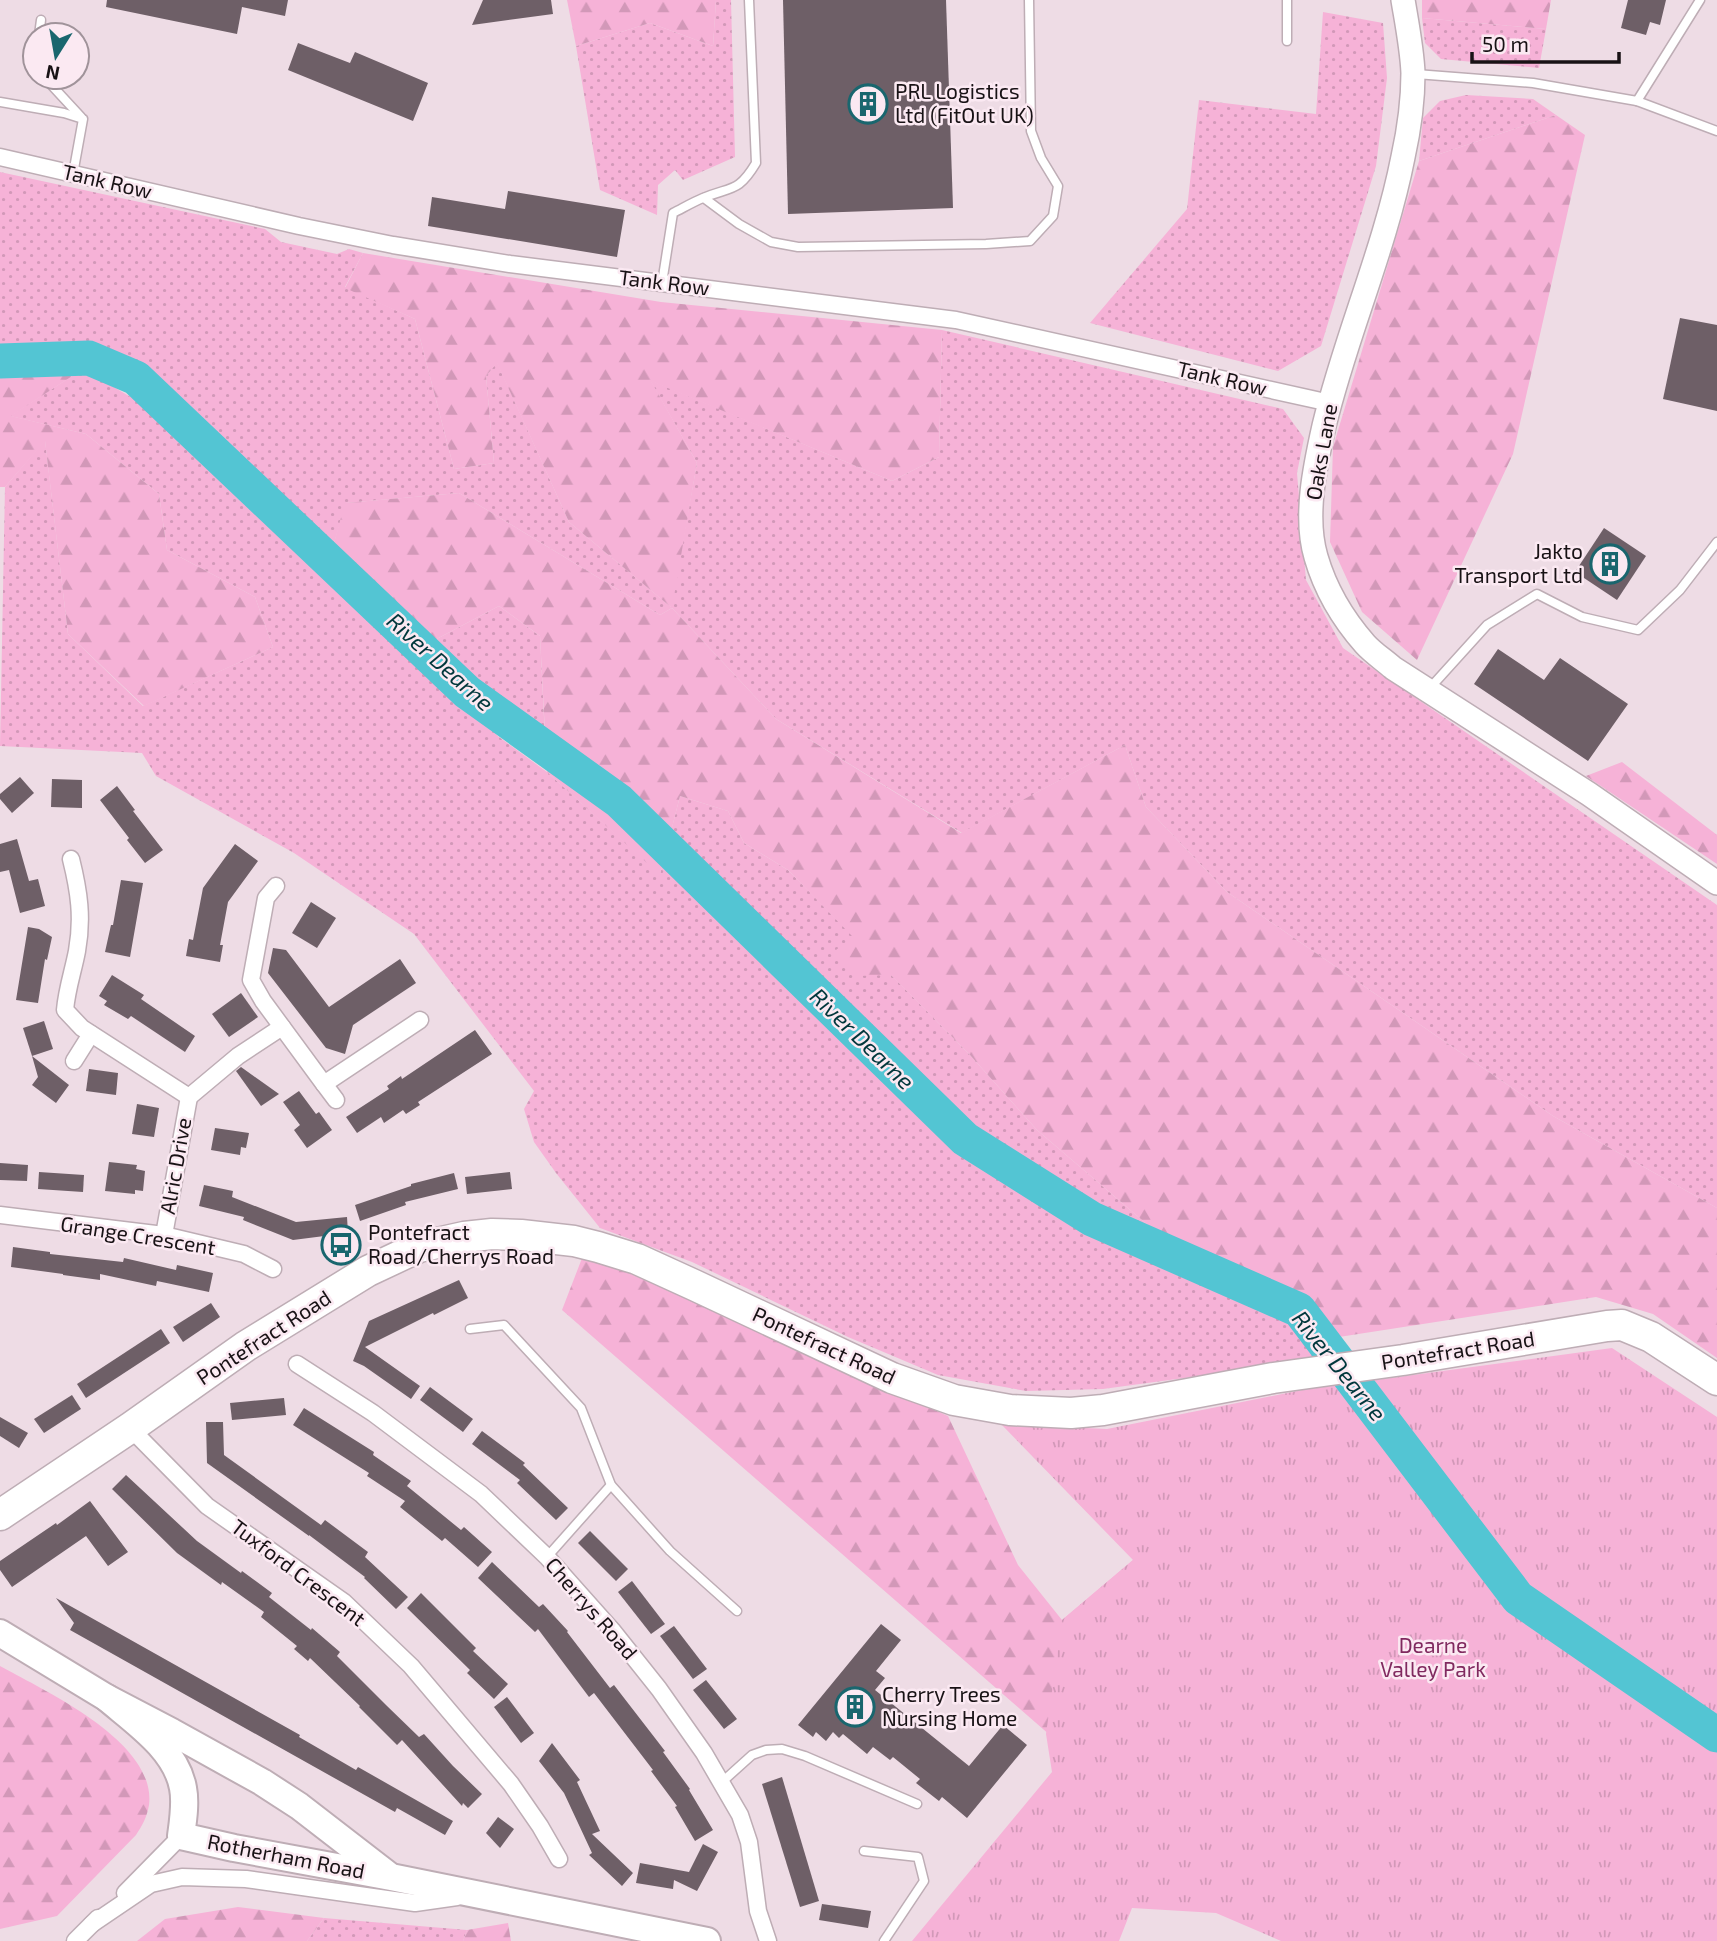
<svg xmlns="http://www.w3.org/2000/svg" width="1717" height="1941" font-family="'Exo 2',sans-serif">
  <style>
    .grass { fill: url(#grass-dots) }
    .forest { fill: url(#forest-firs) }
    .park { fill: url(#park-tufts) }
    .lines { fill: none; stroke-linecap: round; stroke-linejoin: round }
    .river { stroke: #53c5d3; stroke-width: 35 }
    .building { fill: #6e5f67 }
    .lane-casing { stroke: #beadb5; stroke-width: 11 }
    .street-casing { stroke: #beadb5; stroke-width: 19 }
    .secondary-casing { stroke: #beadb5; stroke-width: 26 }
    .primary-casing { stroke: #beadb5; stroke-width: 30 }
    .highway-casing { stroke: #beadb5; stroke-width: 33 }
    .lane { stroke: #fff; stroke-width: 8 }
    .street { stroke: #fff; stroke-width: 16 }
    .secondary { stroke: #fff; stroke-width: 23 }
    .primary { stroke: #fff; stroke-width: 26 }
    .highway { stroke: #fff; stroke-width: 30 }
    .labels { text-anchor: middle; stroke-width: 5; stroke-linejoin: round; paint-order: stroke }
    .poi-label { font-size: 21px; fill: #181215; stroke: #fbe9f2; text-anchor: start }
    .street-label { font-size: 21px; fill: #181215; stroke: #fbe9f2 }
    .park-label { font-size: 21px; fill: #80295f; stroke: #fbe9f2 }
    .water-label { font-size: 23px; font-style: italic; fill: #00373c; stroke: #fbe9f2 }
  </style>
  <defs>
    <pattern id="grass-dots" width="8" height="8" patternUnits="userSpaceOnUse" patternTransform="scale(1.75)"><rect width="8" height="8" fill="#f6b2d7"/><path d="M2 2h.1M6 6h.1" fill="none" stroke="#d298b8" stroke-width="1.8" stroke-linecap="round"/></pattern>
    <pattern id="forest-firs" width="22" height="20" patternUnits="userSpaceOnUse" patternTransform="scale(1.75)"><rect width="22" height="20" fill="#f6b2d7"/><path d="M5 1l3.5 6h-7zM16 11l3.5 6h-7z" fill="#d298b8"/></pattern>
    <pattern id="park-tufts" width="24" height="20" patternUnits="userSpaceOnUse" patternTransform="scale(1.75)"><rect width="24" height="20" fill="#f6b2d7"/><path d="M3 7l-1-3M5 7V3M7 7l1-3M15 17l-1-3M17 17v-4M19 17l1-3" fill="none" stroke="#d298b8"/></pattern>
  </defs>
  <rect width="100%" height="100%" fill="#eedce5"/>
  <g class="grass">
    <path d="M 716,0 L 731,0 L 735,157 L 683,180 L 675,170 L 658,185 L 657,215 L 600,190 L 576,46 L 650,23 L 713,46 Z"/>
    <path d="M 1323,12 L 1383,23 L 1387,78 L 1376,166 L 1321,346 L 1278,371 L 1090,323 L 1187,209 L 1199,100 L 1316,114 Z"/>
    <path d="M 1422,18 L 1546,29 L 1539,68 L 1441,59 L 1425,43 Z"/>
    <path d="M 1466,95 L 1533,99 L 1556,115 L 1419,161 L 1423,118 L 1440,101 Z"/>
    <path d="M 0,172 L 265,229 L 281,242 L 337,254 L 349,249 L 363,253 L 345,287 L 415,319 L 454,469 L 494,463 L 486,376 L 497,362 L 569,522 L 671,607 L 697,463 L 650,380 L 892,481 L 939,457 L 942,330 L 1283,409 L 1304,438 L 1297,473 L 1306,580 L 1343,648 L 1717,905 L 1717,1208 L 1553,1116 L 1227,892 L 1146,807 L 1125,745 L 962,833 L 776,719 L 672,608 L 660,615 L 459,493 L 346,503 L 332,550 L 139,371 L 87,348 L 0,349 Z"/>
    <path d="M 83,369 L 146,406 L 263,520 L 499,737 L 547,772 L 660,874 L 680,796 L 728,811 L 744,843 L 788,870 L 970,1055 L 1037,1130 L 1163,1238 L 1307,1301 L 1339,1337 L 1348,1350 L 1221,1373 L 1103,1389 L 1026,1391 L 938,1375 L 848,1337 L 692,1262 L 600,1228 L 556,1173 L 534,1142 L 524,1109 L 534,1091 L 414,934 L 294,853 L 156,776 L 142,753 L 0,746 L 5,487 L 45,440 L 68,634 L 143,706 L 273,647 L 255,597 L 167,550 L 159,494 L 86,434 L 10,416 Z"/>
    <path d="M 499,606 L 540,636 L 545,738 L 475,685 L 429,643 Z"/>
    <path d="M 324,1918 L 467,1930 L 463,1941 L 307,1941 Z"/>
  </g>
  <g class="forest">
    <path d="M 567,0 L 716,0 L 713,46 L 650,23 L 576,46 Z"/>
    <path d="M 1422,0 L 1551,0 L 1546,29 L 1422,18 Z"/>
    <path d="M 1556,115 L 1585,135 L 1513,454 L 1417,660 L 1362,612 L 1330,542 L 1333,447 L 1419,161 Z"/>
    <path d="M 363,253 L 661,302 L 942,330 L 939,457 L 892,481 L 651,381 L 697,463 L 672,608 L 776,719 L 961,833 L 1125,745 L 1146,807 L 1227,892 L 1553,1116 L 1717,1208 L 1717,1358 L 1653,1314 L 1596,1297 L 1339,1337 L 1307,1301 L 1163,1238 L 1037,1130 L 970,1055 L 891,975 L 855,976 L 832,953 L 853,937 L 788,870 L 744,843 L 728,811 L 680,796 L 660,875 L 547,772 L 540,636 L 499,606 L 429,643 L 332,550 L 345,503 L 459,493 L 660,615 L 672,608 L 569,522 L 497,363 L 486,376 L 494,463 L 454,469 L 415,319 L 345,288 Z"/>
    <path d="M 83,369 L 11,416 L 86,434 L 159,494 L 167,550 L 255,597 L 273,647 L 144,706 L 68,634 L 45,441 L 5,487 L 0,487 L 0,372 Z"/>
    <path d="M 1622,762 L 1717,835 L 1717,864 L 1586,776 Z"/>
    <path d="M 584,1253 L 948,1416 L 1018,1565 L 1062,1620 L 1133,1560 L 1717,1941 L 1059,1743 L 562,1310 Z"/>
    <path d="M 0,1666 C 45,1691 157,1742 149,1805 C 147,1817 142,1826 136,1835 L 57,1916 L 0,1929 Z"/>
    <path d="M 238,1907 L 324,1918 L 307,1941 L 137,1941 L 165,1919 Z"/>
    <path d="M 508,1923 L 511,1941 L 463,1941 L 467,1930 Z"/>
  </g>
  <path class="park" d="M 1612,1348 L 1717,1417 L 1717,1941 L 1281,1941 L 1216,1913 L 1132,1908 L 1119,1941 L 912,1941 L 1052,1772 L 1046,1734 L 1062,1620 L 1133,1560 L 1001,1424 L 1107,1429 L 1302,1390 Z"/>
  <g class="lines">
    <path class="river" d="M 0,361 L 89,358 L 136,378 L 467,692 L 619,801 L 965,1139 L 1092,1219 L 1299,1310 L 1518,1598 L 1717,1735"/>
  </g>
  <g class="building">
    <path d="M 107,0 L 288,0 L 285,16 L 242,7 L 237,34 L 106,7 Z"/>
    <path d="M 483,0 L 551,0 L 553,14 L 472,25 Z"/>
    <path d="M 783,0 L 946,0 L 953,208 L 788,214 Z"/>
    <path d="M 1628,0 L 1666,0 L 1660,25 L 1650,22 L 1646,35 L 1621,28 Z"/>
    <path d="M 298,43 L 350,63 L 355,52 L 428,83 L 413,121 L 288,70 Z"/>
    <path d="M 508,191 L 625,210 L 617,257 L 428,226 L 432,197 L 505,209 Z"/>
    <path d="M 1680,318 L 1717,325 L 1717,411 L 1663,399 Z"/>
    <path d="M 1604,528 L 1646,556 L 1617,600 L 1575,572 Z"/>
    <path d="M 1498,649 L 1544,680 L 1560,658 L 1628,704 L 1588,761 L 1474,684 Z"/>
    <path d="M 20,777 L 34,793 L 12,813 L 0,799 L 0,794 Z"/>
    <path d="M 52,779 L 82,780 L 82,808 L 51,807 Z"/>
    <path d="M 117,786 L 135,810 L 133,811 L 163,850 L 145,863 L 127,840 L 129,838 L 100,800 Z"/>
    <path d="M 17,839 L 29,881 L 38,879 L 45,906 L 20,913 L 9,870 L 0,872 L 0,844 Z"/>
    <path d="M 235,844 L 258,861 L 228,902 L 220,945 L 223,945 L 220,962 L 186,956 L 189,939 L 193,940 L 203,888 Z"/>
    <path d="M 121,880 L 143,883 L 130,957 L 105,952 L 111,925 L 113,925 Z"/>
    <path d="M 311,902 L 336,918 L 317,948 L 292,933 Z"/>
    <path d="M 28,927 L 39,929 L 52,937 L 47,960 L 45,959 L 38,1003 L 16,1000 Z"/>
    <path d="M 273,948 L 286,950 L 329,1007 L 400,959 L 416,983 L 353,1025 L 345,1054 L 326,1048 L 268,973 Z"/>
    <path d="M 112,975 L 144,995 L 141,999 L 195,1036 L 185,1052 L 131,1016 L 128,1019 L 104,1005 L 107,1001 L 99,996 Z"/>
    <path d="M 241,993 L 258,1017 L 229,1037 L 212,1014 Z"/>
    <path d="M 44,1021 L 53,1049 L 32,1056 L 23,1028 Z"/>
    <path d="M 475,1030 L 492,1054 L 418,1102 L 420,1105 L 406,1114 L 403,1110 L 384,1123 L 381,1117 L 357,1133 L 346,1117 L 389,1089 L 387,1086 L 401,1076 L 402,1079 Z"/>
    <path d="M 32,1056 L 69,1085 L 56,1103 L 32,1085 L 38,1077 Z"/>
    <path d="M 241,1067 L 279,1094 L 261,1106 L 236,1071 Z"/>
    <path d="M 89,1069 L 118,1073 L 116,1095 L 86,1091 Z"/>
    <path d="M 299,1091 L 316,1114 L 319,1112 L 332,1130 L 307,1148 L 294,1130 L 300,1125 L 283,1102 Z"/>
    <path d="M 137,1104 L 159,1108 L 154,1137 L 132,1134 Z"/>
    <path d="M 215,1128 L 249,1133 L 246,1148 L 241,1147 L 240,1155 L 211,1150 Z"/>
    <path d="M 109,1162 L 137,1165 L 136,1169 L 145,1171 L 143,1191 L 135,1190 L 135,1194 L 105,1191 Z"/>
    <path d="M 0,1163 L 28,1165 L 27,1181 L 0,1180 Z"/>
    <path d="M 39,1172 L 84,1175 L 83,1192 L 38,1189 Z"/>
    <path d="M 510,1172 L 512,1189 L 467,1194 L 465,1177 Z"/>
    <path d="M 454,1173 L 458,1189 L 405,1202 L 406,1205 L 360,1221 L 355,1205 L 411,1186 L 411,1184 Z"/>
    <path d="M 204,1185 L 233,1191 L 232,1197 L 296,1222 L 347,1217 L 348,1233 L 293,1240 L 243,1220 L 244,1217 L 199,1206 Z"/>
    <path d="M 13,1247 L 50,1252 L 50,1254 L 123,1262 L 124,1258 L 176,1270 L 177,1265 L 213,1273 L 209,1292 L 157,1281 L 156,1286 L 100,1274 L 100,1280 L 63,1275 L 63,1274 L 11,1267 Z"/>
    <path d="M 459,1280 L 468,1298 L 434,1315 L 433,1313 L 365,1347 L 420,1386 L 411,1399 L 364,1366 L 353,1361 L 369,1321 Z"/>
    <path d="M 211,1303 L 220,1317 L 183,1342 L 173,1327 Z"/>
    <path d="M 161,1329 L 170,1343 L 86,1398 L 77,1384 Z"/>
    <path d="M 430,1387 L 473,1419 L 463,1432 L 420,1400 Z"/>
    <path d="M 72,1395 L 81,1409 L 44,1433 L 34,1419 Z"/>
    <path d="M 284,1398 L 286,1415 L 232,1420 L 230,1403 Z"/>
    <path d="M 304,1408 L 374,1452 L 373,1455 L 411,1481 L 407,1486 L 461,1530 L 464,1527 L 492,1552 L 478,1567 L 445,1538 L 442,1541 L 400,1507 L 405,1501 L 367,1476 L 369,1473 L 293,1425 Z"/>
    <path d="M 0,1417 L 28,1433 L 19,1448 L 0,1436 Z"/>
    <path d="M 206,1422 L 223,1422 L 224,1455 L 321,1525 L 325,1520 L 368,1552 L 365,1557 L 408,1597 L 396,1609 L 364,1578 L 365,1577 L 309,1535 L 309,1536 L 207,1463 Z"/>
    <path d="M 482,1431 L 525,1463 L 523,1465 L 568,1508 L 556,1520 L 517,1483 L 520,1480 L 472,1444 Z"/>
    <path d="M 126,1475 L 197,1541 L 241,1573 L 242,1571 L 272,1593 L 269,1597 L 311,1630 L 312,1628 L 340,1652 L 337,1656 L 386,1705 L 419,1737 L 424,1734 L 453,1766 L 482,1794 L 468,1808 L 463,1803 L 462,1806 L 402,1740 L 397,1745 L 359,1707 L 360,1706 L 310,1658 L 308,1661 L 294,1649 L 297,1646 L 261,1617 L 264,1612 L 222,1582 L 221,1585 L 177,1553 L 112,1489 Z"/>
    <path d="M 90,1501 L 128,1552 L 108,1566 L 86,1536 L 12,1587 L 0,1570 L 0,1561 L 56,1523 L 57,1525 Z"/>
    <path d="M 590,1531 L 628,1569 L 616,1581 L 578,1543 Z"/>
    <path d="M 492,1562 L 539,1607 L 543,1604 L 568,1631 L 567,1632 L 610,1688 L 614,1685 L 665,1751 L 663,1752 L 690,1789 L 689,1790 L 713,1830 L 695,1841 L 675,1807 L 677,1806 L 651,1771 L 653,1770 L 594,1693 L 589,1697 L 538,1629 L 535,1632 L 478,1578 Z"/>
    <path d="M 632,1581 L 665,1624 L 651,1634 L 618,1592 Z"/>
    <path d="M 421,1593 L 476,1648 L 473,1651 L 508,1684 L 494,1699 L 467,1673 L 470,1670 L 407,1608 Z"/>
    <path d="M 56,1598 L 300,1735 L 299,1737 L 356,1770 L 358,1767 L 453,1821 L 445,1835 L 397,1808 L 395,1812 L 70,1630 L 74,1623 Z"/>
    <path d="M 881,1624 L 901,1640 L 876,1671 L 885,1678 L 875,1690 L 969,1766 L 1003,1725 L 1027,1745 L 967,1818 L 942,1797 L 939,1801 L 916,1783 L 920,1779 L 893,1757 L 890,1760 L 873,1747 L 867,1754 L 843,1734 L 839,1738 L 833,1732 L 826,1741 L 816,1732 L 813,1737 L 798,1725 Z"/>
    <path d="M 674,1626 L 707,1669 L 693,1679 L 660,1636 Z"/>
    <path d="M 706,1680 L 737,1719 L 724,1729 L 693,1690 Z"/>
    <path d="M 507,1697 L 534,1733 L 521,1743 L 494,1707 Z"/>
    <path d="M 552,1743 L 580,1780 L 577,1782 L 600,1831 L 592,1834 L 633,1873 L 622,1886 L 589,1855 L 592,1853 L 564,1793 L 539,1761 Z"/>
    <path d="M 782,1777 L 819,1901 L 800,1907 L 762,1784 Z"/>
    <path d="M 498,1817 L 514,1829 L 500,1848 L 486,1833 Z"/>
    <path d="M 703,1844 L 718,1852 L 697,1891 L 674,1880 L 673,1889 L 636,1883 L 640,1863 L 689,1872 Z"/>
    <path d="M 822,1904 L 871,1911 L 868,1928 L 819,1920 Z"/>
  </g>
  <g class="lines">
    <g class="lane-casing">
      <g id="lane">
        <path d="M 39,35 L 41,20"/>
        <path d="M 1287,41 L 1287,0"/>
        <path d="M 35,64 L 35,67"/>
        <path d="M 1416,74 L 1533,83 L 1637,101 L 1717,131"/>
        <path d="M 44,77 L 81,117"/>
        <path d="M 1637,101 L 1700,0"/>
        <path d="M 0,102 L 64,113 L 83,119 L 73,174"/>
        <path d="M 704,198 L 739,224 L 771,242 L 798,247 L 986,244 L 1030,241 L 1053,216 L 1058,186 L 1041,158 L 1031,131 L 1029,0"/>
        <path d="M 662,283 L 673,213 C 683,208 693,202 703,198 C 732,186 738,193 756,163 L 749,0"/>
        <path d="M 1430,688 L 1487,625 L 1537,594 L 1582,617 L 1638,630 L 1680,590 L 1717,542"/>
        <path d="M 470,1329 L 504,1325 L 581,1408 L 611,1485 L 670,1551 L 737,1611"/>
        <path d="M 547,1557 L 611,1485"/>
        <path d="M 722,1782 L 752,1755 L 766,1750 L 782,1749 L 805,1756 L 917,1804"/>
        <path d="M 864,1851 L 918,1857 L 924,1881 L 884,1941"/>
      </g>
    </g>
    <g class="street-casing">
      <g id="street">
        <path d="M 0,157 L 299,226 L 393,245 L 510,264 L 956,320 L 1330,403"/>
        <path d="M 71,859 C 79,891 83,918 77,951 C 73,972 67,988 65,1010 L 82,1028 L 189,1097"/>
        <path d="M 276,886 L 266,898 L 251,980 L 263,1001 L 324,1084 L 420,1020"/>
        <path d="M 74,1061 L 91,1034"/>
        <path d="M 324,1084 L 336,1100"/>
        <path d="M 189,1097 L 238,1056 L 282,1027"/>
        <path d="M 0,1215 L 164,1235 L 244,1254 L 273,1269"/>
        <path d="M 164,1235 L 189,1097"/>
        <path d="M 297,1364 L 373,1413 L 481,1494 L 547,1557 L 612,1630 L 659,1689 L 704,1753 L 740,1815 L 749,1842 L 758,1911 L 768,1941"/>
        <path d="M 130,1428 L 207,1506 L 344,1602 L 411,1666 L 511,1784 L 540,1826 L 559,1859"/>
        <path d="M 125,1893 L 181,1836"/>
        <path d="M 92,1924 L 151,1884 L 182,1877 L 246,1879 L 415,1903 L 457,1897"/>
        <path d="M 75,1941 L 98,1918"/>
      </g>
    </g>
    <g class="secondary-casing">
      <path id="secondary" d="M 1403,0 C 1407,24 1412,49 1413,73 C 1413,101 1409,130 1403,157 C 1385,249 1346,335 1324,426 C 1315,466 1304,517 1316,557 C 1325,588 1343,619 1365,644 C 1373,653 1384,660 1393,668 L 1589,794 L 1717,883"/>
    </g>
    <g class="primary-casing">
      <g id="primary">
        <path d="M 0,1633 L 107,1698 L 172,1732 L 262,1782 L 299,1806 L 387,1874"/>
        <path d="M 107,1698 C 135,1722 176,1749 183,1788 C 186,1803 183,1821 181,1836 L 234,1848 L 391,1877 L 707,1941"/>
      </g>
    </g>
    <g class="highway-casing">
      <path id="highway" d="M 0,1515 L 130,1428 L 246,1346 L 368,1271 L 419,1247 L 464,1237 L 492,1234 L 521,1235 L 574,1241 L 598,1247 L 637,1259 L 694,1285 L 892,1378 L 954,1400 L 1010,1410 L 1071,1413 L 1103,1410 L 1273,1378 L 1403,1360 L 1607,1326 L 1622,1325 L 1651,1337 L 1717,1380"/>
    </g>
    <use href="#lane" class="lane"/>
    <use href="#street" class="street"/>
    <use href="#secondary" class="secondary"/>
    <use href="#primary" class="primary"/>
    <use href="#highway" class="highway"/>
  </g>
  <defs>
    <g id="building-ring" transform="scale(2.0125)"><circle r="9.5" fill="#fbe9f2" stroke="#19666e" stroke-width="1.5"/><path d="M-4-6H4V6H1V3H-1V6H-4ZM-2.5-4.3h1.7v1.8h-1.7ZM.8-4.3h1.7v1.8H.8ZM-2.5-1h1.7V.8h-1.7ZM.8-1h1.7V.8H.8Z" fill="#19666e"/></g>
    <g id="bus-ring" transform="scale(2.0125)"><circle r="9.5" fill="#fbe9f2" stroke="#19666e" stroke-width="1.5"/><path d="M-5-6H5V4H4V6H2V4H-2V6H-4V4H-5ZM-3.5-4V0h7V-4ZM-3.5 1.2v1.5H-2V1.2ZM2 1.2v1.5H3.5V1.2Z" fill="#19666e"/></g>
  </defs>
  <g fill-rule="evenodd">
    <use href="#building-ring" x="868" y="104"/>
    <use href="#building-ring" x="1610" y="564"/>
    <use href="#bus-ring" x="341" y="1245"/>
    <use href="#building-ring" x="855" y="1707"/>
  </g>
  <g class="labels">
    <g class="poi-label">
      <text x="895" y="99">PRL Logistics<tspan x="895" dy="24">Ltd (FitOut UK)</tspan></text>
      <text x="1583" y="559" text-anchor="end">Jakto<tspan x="1583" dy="24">Transport Ltd</tspan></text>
      <text x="368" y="1240">Pontefract<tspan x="368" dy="24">Road/Cherrys Road</tspan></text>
      <text x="882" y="1702">Cherry Trees<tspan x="882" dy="24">Nursing Home</tspan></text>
    </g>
    <g class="street-label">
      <text transform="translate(107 182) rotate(13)" y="7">Tank Row</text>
      <text transform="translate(664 283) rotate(7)" y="7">Tank Row</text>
      <text transform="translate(1222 379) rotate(13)" y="7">Tank Row</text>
      <text transform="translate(1322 452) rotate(-80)" y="7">Oaks Lane</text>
      <text transform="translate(176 1166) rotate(-80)" y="7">Alric Drive</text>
      <text transform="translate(138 1236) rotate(9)" y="7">Grange Crescent</text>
      <text transform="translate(264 1338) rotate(-33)" y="7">Pontefract Road</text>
      <text transform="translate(824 1346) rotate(25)" y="7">Pontefract Road</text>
      <text transform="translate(1458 1351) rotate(-9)" y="7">Pontefract Road</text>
      <text transform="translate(298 1573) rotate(37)" y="7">Tuxford Crescent</text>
      <text transform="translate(591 1609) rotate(49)" y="7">Cherrys Road</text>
      <text transform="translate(286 1857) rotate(11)" y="7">Rotherham Road</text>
    </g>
    <g class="park-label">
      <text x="1433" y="1653">Dearne<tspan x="1433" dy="24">Valley Park</tspan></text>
    </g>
    <g class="water-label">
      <text transform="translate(440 662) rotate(42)" y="8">River Dearne</text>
      <text transform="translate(862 1039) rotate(44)" y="8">River Dearne</text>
      <text transform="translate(1339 1366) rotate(51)" y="8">River Dearne</text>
    </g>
  </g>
  <g transform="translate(56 56) rotate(191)"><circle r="33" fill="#fbe9f2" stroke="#a0939a" stroke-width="2"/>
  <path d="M0-5L12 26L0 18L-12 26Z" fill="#19666e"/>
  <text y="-10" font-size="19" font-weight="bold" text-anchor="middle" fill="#181215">N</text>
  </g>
  <path d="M1472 52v10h147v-10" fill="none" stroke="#181215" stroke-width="3.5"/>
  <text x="1482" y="52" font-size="21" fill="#181215" stroke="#fbe9f2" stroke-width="5" paint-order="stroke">50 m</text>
</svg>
